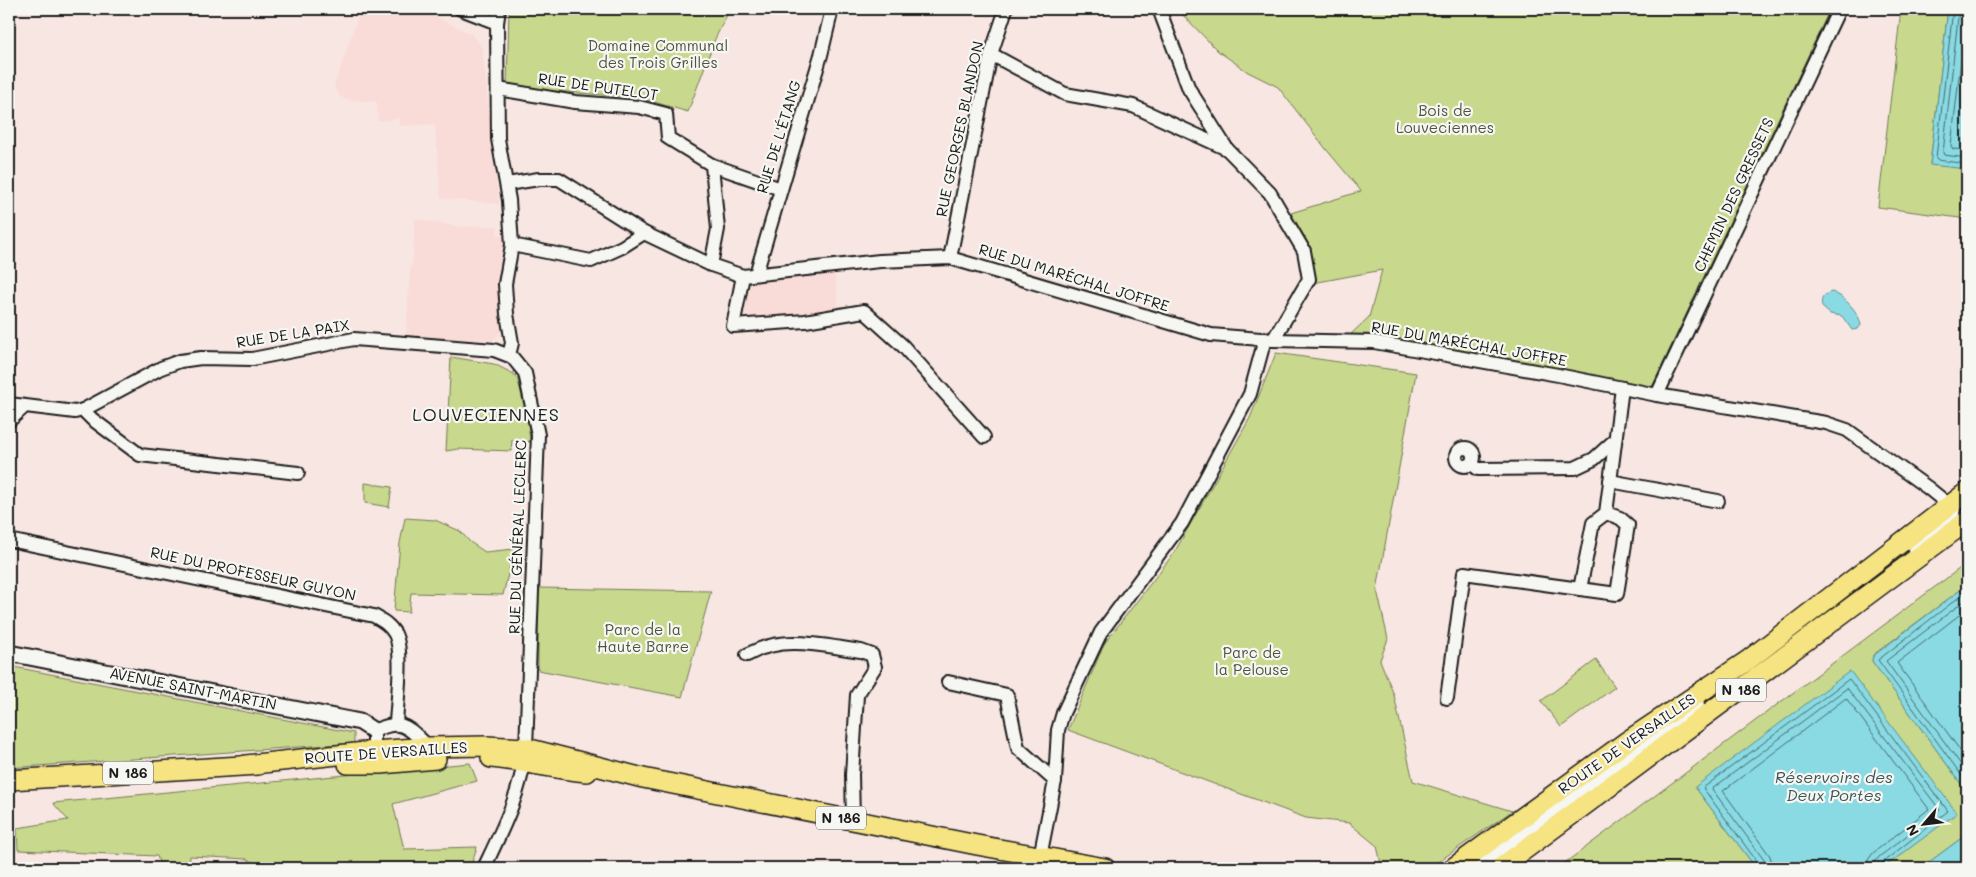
<svg xmlns="http://www.w3.org/2000/svg" width="1976" height="877" font-family="Mali,sans-serif">
  <style>
    .built { fill: #f9dbd7 }
    .green { fill: #c8d88c; stroke: #727a54 }
    .water { fill: #89dae3; stroke: #5d8e93 }
    .lines { fill: none; stroke-linecap: round; stroke-linejoin: round }
    .shore { stroke: #48686c; stroke-width: 1 }
    .minor-casing { stroke: #1c1c1c; stroke-width: 16 }
    .tertiary-casing { stroke: #1c1c1c; stroke-width: 19 }
    .secondary-casing { stroke: #1c1c1c; stroke-width: 21 }
    .primary-casing { stroke: #1c1c1c; stroke-width: 22 }
    .minor { stroke: #f6f6f2; stroke-width: 12 }
    .tertiary { stroke: #f6f6f2; stroke-width: 15 }
    .secondary { stroke: #f6f6f2; stroke-width: 18 }
    .primary { stroke: #f6e381; stroke-width: 19 }
    .labels { text-anchor: middle; stroke-width: 4.5; stroke-linejoin: round; paint-order: stroke }
    .shield { fill: #f6f6f2; stroke: #5d5d5c; stroke-width: 1 }
    .shield-label { font-size: 14px; font-weight: bold; fill: #1c1c1c }
    .park-label { font-size: 15px; fill: #50543e; stroke: #f6f6f2 }
    .street-label { font-size: 15px; fill: #1c1c1c; stroke: #f6f6f2 }
    .water-label { font-size: 16px; font-style: italic; fill: #3d5558; stroke: #f6f6f2 }
    .quarter-label { font-size: 18px; letter-spacing: 1px; fill: #1c1c1c; stroke: #f6f6f2 }
  </style>
  <rect width="100%" height="100%" fill="#f8e6e2"/>
  <filter id="ink" filterUnits="userSpaceOnUse"><feTurbulence type="fractalNoise" baseFrequency=".02" numOctaves="2"/><feDisplacementMap in="SourceGraphic" scale="10" xChannelSelector="R" yChannelSelector="G"/><feConvolveMatrix kernelMatrix="1 2 1 2 8 2 1 2 1" color-interpolation-filters="sRGB"/></filter>
  <g filter="url(#ink)">
    <g class="built">
      <path d="M 361,9 L 412,9 L 429,14 L 471,34 L 482,47 L 499,204 L 441,198 L 435,124 L 399,126 L 399,118 L 378,121 L 377,102 L 345,99 L 340,96 L 334,87 Z"/>
      <path d="M 415,219 L 459,227 L 498,226 L 497,235 L 507,236 L 502,290 L 503,331 L 491,342 L 406,335 L 411,264 L 413,263 Z"/>
      <path d="M 834,271 L 839,309 L 743,324 L 740,319 L 751,280 Z"/>
    </g>
    <g class="green">
      <path d="M 509,9 L 730,9 L 715,39 L 688,112 L 640,98 L 507,87 Z"/>
      <path d="M 1177,9 L 1830,9 L 1651,389 L 1350,335 L 1369,317 L 1382,270 L 1313,283 L 1311,248 L 1291,213 L 1361,191 L 1326,149 L 1278,87 L 1248,72 L 1218,51 Z"/>
      <path d="M 1901,9 L 1948,9 L 1930,164 L 1967,169 L 1967,219 L 1878,207 Z"/>
      <path d="M 1276,353 L 1416,373 L 1377,590 L 1388,639 L 1380,660 L 1394,695 L 1413,781 L 1512,811 L 1429,868 L 1382,868 L 1377,846 L 1349,823 L 1306,818 L 1068,730 L 1104,644 L 1174,553 L 1250,418 Z"/>
      <path d="M 451,357 L 494,364 L 514,374 L 518,380 L 528,422 L 530,442 L 512,440 L 511,451 L 458,449 L 446,451 Z"/>
      <path d="M 365,483 L 392,487 L 389,507 L 365,503 Z"/>
      <path d="M 405,518 L 435,520 L 460,531 L 470,542 L 485,552 L 514,549 L 503,595 L 411,593 L 409,612 L 394,611 L 400,543 Z"/>
      <path d="M 1967,563 L 1967,585 L 1873,655 L 1872,661 L 1967,792 L 1967,834 L 1921,868 L 1883,868 L 1956,813 L 1695,787 L 1756,868 L 1558,868 Z"/>
      <path d="M 538,588 L 711,591 L 682,697 L 538,670 Z"/>
      <path d="M 1596,660 L 1615,687 L 1561,727 L 1541,701 Z"/>
      <path d="M 9,666 L 354,733 L 354,743 L 9,768 Z"/>
      <path d="M 470,763 L 477,781 L 393,804 L 404,849 L 477,847 L 470,868 L 264,868 L 247,859 L 190,856 L 189,868 L 161,868 L 157,856 L 18,850 L 17,828 L 68,820 L 53,803 Z"/>
    </g>
    <g class="water">
      <path d="M 1948,9 L 1967,9 L 1967,169 L 1930,165 Z"/>
      <path d="M 1832,292 C 1844,296 1859,312 1861,325 L 1858,329 L 1852,330 L 1842,316 L 1830,314 L 1822,307 C 1820,299 1823,294 1832,292 Z"/>
      <path d="M 1967,585 L 1967,792 L 1872,661 L 1873,656 Z"/>
      <path d="M 1850,671 L 1957,813 L 1883,868 L 1756,868 L 1695,787 Z"/>
      <path d="M 1967,834 L 1967,868 L 1921,868 Z"/>
    </g>
    <g class="lines">
      <g class="shore">
        <path d="M 1953,9 L 1936,158 L 1938,160 L 1967,164"/>
        <path d="M 1959,9 L 1943,153 L 1944,155 L 1967,158"/>
        <path d="M 1967,9 L 1951,146 L 1953,149 L 1967,150"/>
        <path d="M 1967,591 L 1878,660 L 1967,783"/>
        <path d="M 1967,599 L 1886,661 L 1967,773"/>
        <path d="M 1967,609 L 1897,663 L 1967,760"/>
        <path d="M 1759,868 L 1758,863 L 1703,788 L 1849,679 L 1948,811 L 1883,862 L 1881,868"/>
        <path d="M 1766,868 L 1764,860 L 1712,789 L 1847,688 L 1940,810 L 1879,857 L 1875,862 L 1874,868"/>
        <path d="M 1773,868 L 1770,856 L 1723,791 L 1846,698 L 1929,809 L 1873,853 L 1868,860 L 1867,868"/>
      </g>
      <g class="minor-casing">
        <g id="minor">
          <path d="M 461,9 L 497,23"/>
          <path d="M 499,9 L 497,23 L 498,139 L 509,200 L 512,245 L 505,284 L 507,314 L 512,343 L 509,355"/>
          <path d="M 1159,9 L 1189,89 L 1227,149 L 1270,193 L 1304,251 L 1309,279 L 1273,340"/>
          <path d="M 991,54 L 1065,94 L 1133,106 L 1227,149"/>
          <path d="M 498,89 L 575,102 L 639,107 L 666,114 L 668,138 L 712,165 L 718,229 L 711,265"/>
          <path d="M 712,165 L 781,189"/>
          <path d="M 507,184 L 539,179 L 559,179 L 644,233 L 711,265 L 743,276 L 880,261 L 950,258 L 1211,335 L 1273,340 L 1374,342 L 1558,375 L 1657,395 L 1826,423 L 1847,430 L 1928,488 L 1954,509 L 1953,514 L 1915,550"/>
          <path d="M 512,245 L 591,261 L 622,247 L 644,233"/>
          <path d="M 950,258 L 991,54 L 1006,9"/>
          <path d="M 756,274 L 821,55 L 832,9"/>
          <path d="M 743,276 L 733,326 L 805,321 L 864,311 L 903,346 L 984,437"/>
          <path d="M 1657,395 L 1839,9"/>
          <path d="M 9,404 L 75,412 L 83,410 L 161,368 L 180,361 L 201,358 L 252,359 L 354,339 L 494,350 L 512,357 L 525,373 L 538,435 L 526,748 C 522,791 502,830 484,868"/>
          <path d="M 83,410 L 92,419 L 140,455 L 298,473"/>
          <path d="M 9,421 L 24,407"/>
          <circle cx="1465" cy="457" r="9"/>
          <path d="M 1472,464 L 1478,469 L 1575,468 L 1594,459 L 1615,440"/>
          <path d="M 1610,481 L 1718,501"/>
          <path d="M 1606,513 L 1620,518 L 1628,525 L 1617,594 L 1580,589 L 1593,523 L 1606,513 L 1622,388"/>
          <path d="M 9,540 L 374,616 C 383,621 390,625 395,634 C 404,652 397,702 396,723"/>
          <path d="M 747,655 C 783,634 823,646 861,651 L 872,655 L 875,667 L 857,695 L 852,775 L 853,820"/>
          <path d="M 948,682 L 1007,695 L 1018,748 L 1055,781"/>
          <path d="M 1447,698 L 1464,573 L 1580,589"/>
          <path d="M 374,751 L 374,731 C 403,717 408,728 429,747"/>
          <path d="M 1040,857 L 1055,781 L 1058,730 L 1063,713 L 1101,632 L 1182,523 L 1250,394 L 1265,339"/>
        </g>
      </g>
      <g class="tertiary-casing">
        <path id="tertiary" d="M 9,653 L 360,722 L 374,731"/>
      </g>
      <g class="secondary-casing">
        <path id="secondary" d="M 1481,868 L 1695,705"/>
      </g>
      <g class="primary-casing">
        <g id="primary">
          <path d="M 491,758 C 523,761 554,769 587,772"/>
          <path d="M 348,764 L 381,764 L 436,759"/>
          <path d="M 246,765 L 374,751 L 429,747 L 487,746 L 526,748 L 643,778 L 977,845 L 1105,868"/>
          <path d="M 9,780 L 258,765"/>
          <path d="M 1453,868 L 1626,742 L 1747,661 L 1967,492"/>
          <path d="M 1500,868 L 1967,521"/>
        </g>
      </g>
      <use href="#minor" class="minor"/>
      <use href="#tertiary" class="tertiary"/>
      <use href="#secondary" class="secondary"/>
      <use href="#primary" class="primary"/>
    </g>
  </g>
  <g class="labels">
    <g class="shield">
      <rect x="1716" y="678.5" width="50" height="23" rx="4"/>
      <rect x="103" y="761.5" width="50" height="23" rx="4"/>
      <rect x="816" y="806.5" width="50" height="23" rx="4"/>
    </g>
    <g class="shield-label">
      <text x="1741" y="695">N 186</text>
      <text x="128" y="778">N 186</text>
      <text x="841" y="823">N 186</text>
    </g>
    <g class="park-label">
      <text x="658" y="51">Domaine Communal<tspan x="658" dy="17">des Trois Grilles</tspan></text>
      <text x="1445" y="116">Bois de<tspan x="1445" dy="17">Louveciennes</tspan></text>
      <text x="643" y="635">Parc de la<tspan x="643" dy="17">Haute Barre</tspan></text>
      <text x="1252" y="658">Parc de<tspan x="1252" dy="17">la Pelouse</tspan></text>
    </g>
    <g class="street-label">
      <text transform="translate(598 87) rotate(8)" y="5">RUE DE PUTELOT</text>
      <text transform="translate(960 129) rotate(-78)" y="5">RUE GEORGES BLANDON</text>
      <text transform="translate(779 137) rotate(-73)" y="5">RUE DE L'ÉTANG</text>
      <text transform="translate(1734 195) rotate(-65)" y="5">CHEMIN DES GRESSETS</text>
      <text transform="translate(1074 278) rotate(17)" y="5">RUE DU MARÉCHAL JOFFRE</text>
      <text transform="translate(293 334) rotate(-9)" y="5">RUE DE LA PAIX</text>
      <text transform="translate(1469 344) rotate(10)" y="5">RUE DU MARÉCHAL JOFFRE</text>
      <text transform="translate(518 537) rotate(-88)" y="5">RUE DU GÉNÉRAL LECLERC</text>
      <text transform="translate(253 574) rotate(12)" y="5">RUE DU PROFESSEUR GUYON</text>
      <text transform="translate(193 689) rotate(11)" y="5">AVENUE SAINT-MARTIN</text>
      <text transform="translate(1627 744) rotate(-35)" y="5">ROUTE DE VERSAILLES</text>
      <text transform="translate(386 753) rotate(-4)" y="5">ROUTE DE VERSAILLES</text>
    </g>
    <g class="water-label">
      <text x="1834" y="783">Réservoirs des<tspan x="1834" dy="18">Deux Portes</tspan></text>
    </g>
    <g class="quarter-label">
      <text x="486" y="421">LOUVECIENNES</text>
    </g>
  </g>
  <rect width="1976" height="877" fill="none" stroke="#f6f6f2" stroke-width="30"/>
  <rect x="15" y="15" width="1946" height="847" fill="none" stroke="#1c1c1c" stroke-width="2" filter="url(#ink)"/>
  <g transform="translate(1924 824) rotate(242)" stroke="#f6f6f2" stroke-width="4" paint-order="stroke">
  <path d="M0-4L9 19L0 12L-9 19Z" fill="#1c1c1c"/>
  <text y="-8" font-size="14" font-weight="bold" text-anchor="middle" fill="#1c1c1c">N</text>
  </g>
</svg>
